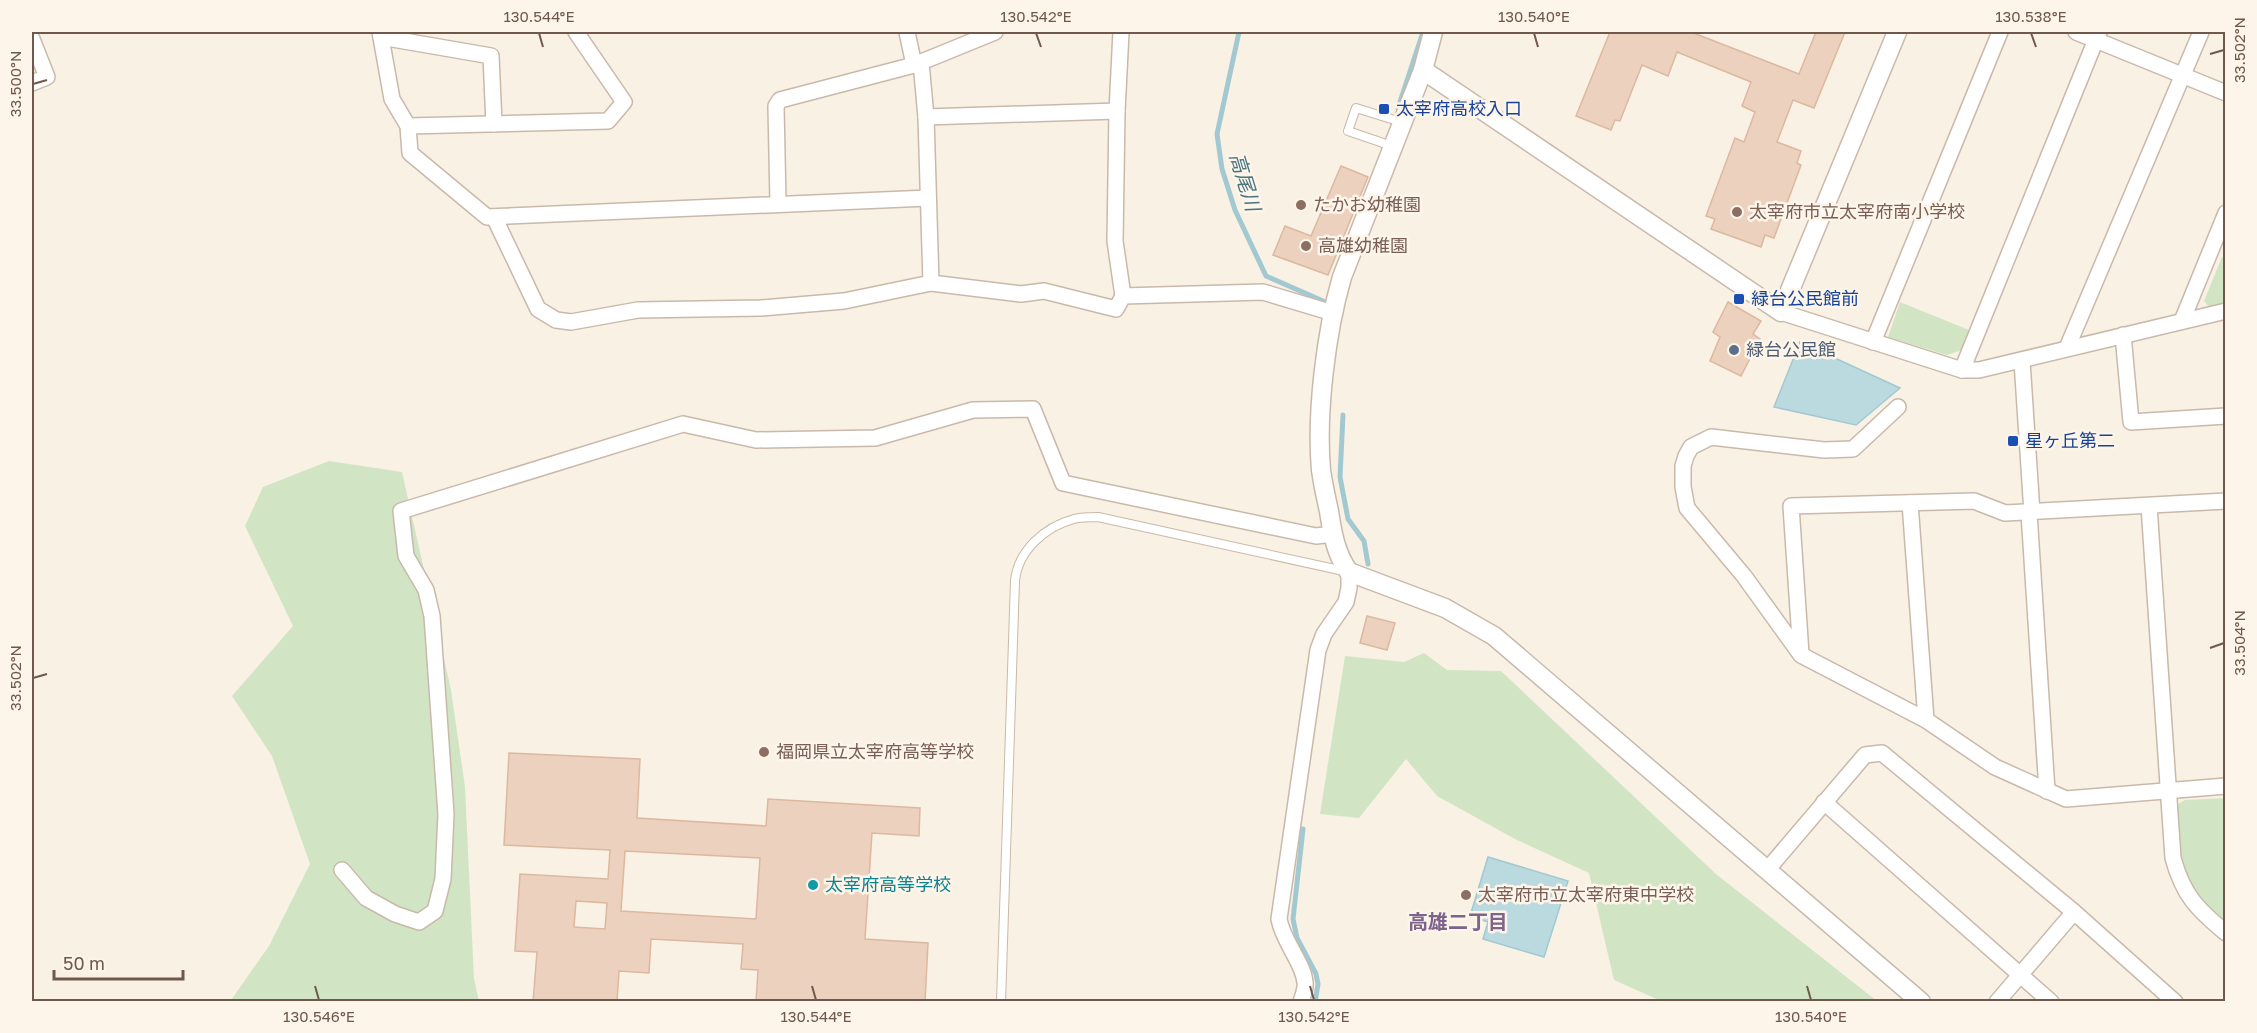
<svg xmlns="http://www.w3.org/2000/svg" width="2257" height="1033" font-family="'Golos Text','Noto Sans JP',sans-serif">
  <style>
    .green { fill: #d1e5c4 }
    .water { fill: #badae0; stroke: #a2c9d1; stroke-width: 1.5 }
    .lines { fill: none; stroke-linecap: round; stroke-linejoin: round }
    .stream { stroke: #a2c9d1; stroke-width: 5 }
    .building { fill: #ecd1be; stroke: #ddb8a0; stroke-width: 1.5; fill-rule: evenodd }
    .service-casing { stroke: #c9b9ab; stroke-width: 10 }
    .minor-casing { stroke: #c9b9ab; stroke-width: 18 }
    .tertiary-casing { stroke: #c9b9ab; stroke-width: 21 }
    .service { stroke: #fff; stroke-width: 8 }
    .minor { stroke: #fff; stroke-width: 15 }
    .tertiary { stroke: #fff; stroke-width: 18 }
    .ticks { fill: none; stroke: #6f594c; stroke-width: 2 }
    .transit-dot { fill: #1a4fb4; stroke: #fdf5e9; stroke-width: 2 }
    .education-dot { fill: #8d6e63; stroke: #fdf5e9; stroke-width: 2 }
    .service-dot { fill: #5c6f8a; stroke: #fdf5e9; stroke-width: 2 }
    .culture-dot { fill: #0f9aa8; stroke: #fdf5e9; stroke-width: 2 }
    .labels { text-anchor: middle; stroke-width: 5; stroke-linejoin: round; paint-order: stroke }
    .transit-label { font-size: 18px; fill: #164399; stroke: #fdf5e9; text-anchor: start }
    .education-label { font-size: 18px; fill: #785e54; stroke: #fdf5e9; text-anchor: start }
    .service-label { font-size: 18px; fill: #4e5e75; stroke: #fdf5e9; text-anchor: start }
    .culture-label { font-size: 18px; fill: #0d838f; stroke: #fdf5e9; text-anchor: start }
    .water-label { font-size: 20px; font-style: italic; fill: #487580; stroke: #fdf5e9 }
    .neighbourhood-label { font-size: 20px; font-weight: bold; fill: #7e648b; stroke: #fdf5e9 }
    .neatline { fill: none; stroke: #6f594c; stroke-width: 2 }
    .ticks-label { font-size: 15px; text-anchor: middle; fill: #6f594c }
  </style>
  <rect width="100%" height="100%" fill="#f9f1e3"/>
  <g class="green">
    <path d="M 2222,257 L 2225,258 L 2225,303 L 2209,307 L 2204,301 Z"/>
    <path d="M 1900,302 L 1969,330 L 1962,350 L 1947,355 L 1888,337 Z"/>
    <path d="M 329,461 L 402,472 L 451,690 L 465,787 L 474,979 L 479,1001 L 225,1002 L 231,1000 L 269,946 L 310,864 L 272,756 L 232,696 L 293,626 L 245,526 L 263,487 Z"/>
    <path d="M 1424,653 L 1447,670 L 1501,671 L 1716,874 L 1877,1001 L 1661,1001 L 1614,980 L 1589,873 L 1515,839 L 1437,796 L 1406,759 L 1359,818 L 1320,814 L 1345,656 L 1404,662 Z"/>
    <path d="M 2225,798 L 2225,921 C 2218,915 2209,910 2203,904 C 2179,879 2180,839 2175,806 L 2185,800 Z"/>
  </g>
  <g class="water">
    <path d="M 1800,342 L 1900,388 L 1856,425 L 1774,407 Z"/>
    <path d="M 1488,857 L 1568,881 L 1544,957 L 1483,939 L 1488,922 L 1470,916 Z"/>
  </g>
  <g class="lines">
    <g class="stream">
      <path d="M 1239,32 L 1217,134 L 1222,169 L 1235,210 L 1266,276 L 1323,301"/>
      <path d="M 1398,108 L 1423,32"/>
      <path d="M 1343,415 L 1340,477 L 1348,519 L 1364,541 L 1368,564"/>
      <path d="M 1303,829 L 1293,919 L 1297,938 L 1316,974 L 1318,984 L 1315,1002"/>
    </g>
  </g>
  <g class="building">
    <path d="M 1610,32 L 1691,32 L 1799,74 L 1816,32 L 1845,32 L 1814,108 L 1793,100 L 1777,142 L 1801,151 L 1797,163 L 1801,165 L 1774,238 L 1765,235 L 1761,247 L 1711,229 L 1715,219 L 1706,216 L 1735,138 L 1744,142 L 1755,112 L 1742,106 L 1751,82 L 1677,52 L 1668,76 L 1642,65 L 1620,121 L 1615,120 L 1611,130 L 1576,116 Z"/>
    <path d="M 1341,166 L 1368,177 L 1328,275 L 1273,255 L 1285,226 L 1311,236 Z"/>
    <path d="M 1728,302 L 1761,321 L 1753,334 L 1760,339 L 1741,376 L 1710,361 L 1720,337 L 1713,332 Z"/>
    <path d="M 1367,616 L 1395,623 L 1387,650 L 1360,643 Z"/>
    <path d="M 509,753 L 640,759 L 637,818 L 766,826 L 768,799 L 920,808 L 919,836 L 872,833 L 865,939 L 928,943 L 925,1002 L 756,1002 L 758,970 L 741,969 L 743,944 L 651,939 L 649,973 L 619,971 L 617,1002 L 533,1002 L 537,952 L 515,951 L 520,874 L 608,879 L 610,850 L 504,845 ZM 625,851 L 760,858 L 756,919 L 621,911 ZM 576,901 L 607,903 L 605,929 L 574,927 Z"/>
  </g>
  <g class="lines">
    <g class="service-casing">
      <g id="service">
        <path d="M 1392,146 L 1348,131 L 1356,108 L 1401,122"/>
        <path d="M 1001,1002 L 1015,581 C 1018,551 1044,527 1074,519 C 1081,517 1090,517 1098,517 L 1344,571"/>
      </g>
    </g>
    <g class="minor-casing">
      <g id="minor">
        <path d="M 380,32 L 392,99 L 408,126 L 410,153 L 487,217 L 928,198"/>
        <path d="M 907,32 L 914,65"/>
        <path d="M 1121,32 L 1117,111 L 1115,241 L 1123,296 L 1263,292 L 1333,313"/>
        <path d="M 2076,32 L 2226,93"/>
        <path d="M 381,37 L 491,56 L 494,124"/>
        <path d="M 32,39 L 47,77 L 32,83"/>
        <path d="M 926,117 L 1117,111"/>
        <path d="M 408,126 L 608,121 L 624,102 L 576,32"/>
        <path d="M 778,203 L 776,106 L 780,100 L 914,65 L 995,32"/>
        <path d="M 494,217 L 538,309 L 556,320 L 571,322 L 638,310 L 761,308 L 844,301 L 931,283 L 926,117 L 921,63"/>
        <path d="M 931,283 L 1021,294 L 1044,291 L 1116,309 L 1123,296"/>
        <path d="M 1781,312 L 1962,370 L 1979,370 L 2226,311"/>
        <path d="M 2182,321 L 2226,213"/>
        <path d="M 2123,335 L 2131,422 L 2226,416"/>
        <path d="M 1873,342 L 2000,32"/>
        <path d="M 2067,348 L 2201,32"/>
        <path d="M 2022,361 L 2032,513"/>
        <path d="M 1962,370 L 2099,32"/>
        <path d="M 1898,407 L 1853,449 L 1824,450 L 1711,437 L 1691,447 L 1686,456 L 1683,466 L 1683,487 L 1687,508 L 1744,576 L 1801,655 L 1926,720 L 1995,767 L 2066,799 L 2226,786"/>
        <path d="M 1910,503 L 1926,720"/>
        <path d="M 2149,506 L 2173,858 C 2183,895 2197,909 2226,933"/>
        <path d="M 2029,513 L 2047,791"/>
        <path d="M 1801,654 L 1791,506 L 1974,501 L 2005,513 L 2226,501"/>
        <path d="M 1824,802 L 2051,1002"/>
        <path d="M 342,870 L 366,898 L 395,914 L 419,922 L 435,911 L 443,879 L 446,814 L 432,616 L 426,590 L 406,556 L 401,511 L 683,424 L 756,440 L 875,438 L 973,410 L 1033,409 L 1063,483 L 1316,536 L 1333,534"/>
        <path d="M 1767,870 L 1865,755 L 1882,753 L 2074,912 L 2175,1002"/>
        <path d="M 1301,1002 C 1303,995 1306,989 1305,982 C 1303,962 1283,942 1279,919 L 1318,650 L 1324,634 L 1346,602 L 1349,588 L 1349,572"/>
        <path d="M 1997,1002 L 2074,912"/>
      </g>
    </g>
    <g class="tertiary-casing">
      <g id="tertiary">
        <path d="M 1433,32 L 1423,70 L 1342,277 C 1326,332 1316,413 1321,470 C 1323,484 1326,498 1329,511 C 1332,532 1336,555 1349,572 L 1445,608 L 1494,636 L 1921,1002"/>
        <path d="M 1423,70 L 1781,312 L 1897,32"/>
      </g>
    </g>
    <use href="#service" class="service"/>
    <use href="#minor" class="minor"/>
    <use href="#tertiary" class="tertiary"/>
  </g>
  <path class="ticks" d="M 539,33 L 543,47M 1036,33 L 1041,47M 1534,33 L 1538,47M 2031,33 L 2036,47M 2210,54 L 2224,50M 33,84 L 47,80M 2210,648 L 2224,643M 33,678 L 47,674M 315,986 L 319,1000M 812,986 L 816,1000M 1310,986 L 1314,1000M 1807,986 L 1811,1000"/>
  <g class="transit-dot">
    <rect x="1378" y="103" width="12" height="12" rx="3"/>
    <rect x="1733" y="293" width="12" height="12" rx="3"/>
    <rect x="2007" y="435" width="12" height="12" rx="3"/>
  </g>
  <g class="education-dot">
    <circle cx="1301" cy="205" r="6"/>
    <circle cx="1737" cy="212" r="6"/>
    <circle cx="1306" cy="246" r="6"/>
    <circle cx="764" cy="752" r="6"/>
    <circle cx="1466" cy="895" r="6"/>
  </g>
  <circle class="service-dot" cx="1734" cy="350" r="6"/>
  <circle class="culture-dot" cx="813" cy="885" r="6"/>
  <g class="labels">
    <g class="transit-label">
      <text x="1396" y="115">太宰府高校入口</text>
      <text x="1751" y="305">緑台公民館前</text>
      <text x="2025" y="447">星ヶ丘第二</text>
    </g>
    <g class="education-label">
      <text x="1313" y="211">たかお幼稚園</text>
      <text x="1749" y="218">太宰府市立太宰府南小学校</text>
      <text x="1318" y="252">高雄幼稚園</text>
      <text x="776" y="758">福岡県立太宰府高等学校</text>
      <text x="1478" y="901">太宰府市立太宰府東中学校</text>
    </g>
    <g class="service-label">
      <text x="1746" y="356">緑台公民館</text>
    </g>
    <g class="culture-label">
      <text x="825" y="891">太宰府高等学校</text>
    </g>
    <g class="water-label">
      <text transform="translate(1245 182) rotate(73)" y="7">高尾川</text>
    </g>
    <g class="neighbourhood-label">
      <text x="1458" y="929">高雄二丁目</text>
    </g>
  </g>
  <rect width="2257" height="1033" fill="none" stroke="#fdf5e9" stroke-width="66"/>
  <path d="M54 970v9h129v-9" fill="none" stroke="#6f594c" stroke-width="3"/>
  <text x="63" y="970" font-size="18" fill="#6f594c" stroke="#fdf5e9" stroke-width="4.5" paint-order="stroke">50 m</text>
  <rect x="33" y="33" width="2191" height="967" class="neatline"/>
  <g class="ticks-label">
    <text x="539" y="22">130.544°E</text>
    <text x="1036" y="22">130.542°E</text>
    <text x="1534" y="22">130.540°E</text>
    <text x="2031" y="22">130.538°E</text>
    <text transform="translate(2240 50) rotate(-90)" y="5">33.502°N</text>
    <text transform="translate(16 84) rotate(-90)" y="5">33.500°N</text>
    <text transform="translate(2240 643) rotate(-90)" y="5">33.504°N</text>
    <text transform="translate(16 678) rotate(-90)" y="5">33.502°N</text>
    <text x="319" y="1022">130.546°E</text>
    <text x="816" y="1022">130.544°E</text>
    <text x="1314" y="1022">130.542°E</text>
    <text x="1811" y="1022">130.540°E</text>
  </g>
</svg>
